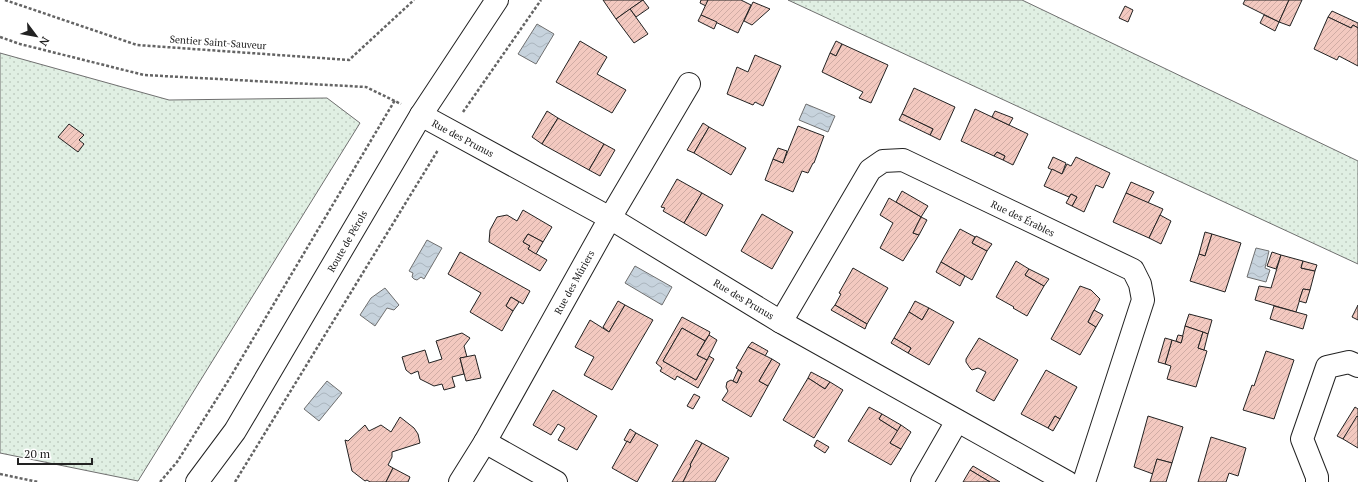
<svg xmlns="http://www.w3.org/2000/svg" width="1358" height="482" font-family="'PT Serif',serif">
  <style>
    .grass { fill: url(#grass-dots); stroke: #6f6f6f }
    .water { fill: url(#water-waves); stroke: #6f6f6f }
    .building { fill: url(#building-hatch); stroke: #222 }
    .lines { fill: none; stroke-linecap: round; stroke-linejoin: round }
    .minor-casing { stroke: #222; stroke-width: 24 }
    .tertiary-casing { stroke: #222; stroke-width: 24 }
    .path { stroke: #646464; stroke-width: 2.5; stroke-dasharray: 3 2; stroke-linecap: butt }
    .minor { stroke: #fff; stroke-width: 22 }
    .tertiary { stroke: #fff; stroke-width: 22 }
    .labels { text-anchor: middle; stroke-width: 3; stroke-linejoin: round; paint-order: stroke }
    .street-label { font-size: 10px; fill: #222; stroke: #fff }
  </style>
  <defs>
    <pattern id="grass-dots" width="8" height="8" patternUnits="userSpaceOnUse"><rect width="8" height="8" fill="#e0efe3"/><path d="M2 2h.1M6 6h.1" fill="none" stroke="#c0cdc2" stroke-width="1.8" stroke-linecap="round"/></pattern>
    <pattern id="water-waves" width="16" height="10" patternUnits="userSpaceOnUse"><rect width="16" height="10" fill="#c7d3dd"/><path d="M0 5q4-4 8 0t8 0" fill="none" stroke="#abb5bd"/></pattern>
    <pattern id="building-hatch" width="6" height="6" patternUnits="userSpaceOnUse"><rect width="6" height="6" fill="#f3c9c0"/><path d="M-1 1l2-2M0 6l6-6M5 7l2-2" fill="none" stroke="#d0aca5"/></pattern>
  </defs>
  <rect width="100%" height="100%" fill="#fff"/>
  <g class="grass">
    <path d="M 788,0 L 1022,0 L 1358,161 L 1358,264 Z"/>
    <path d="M 0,53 L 169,100 L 327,98 L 360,123 L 138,481 L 0,453 Z"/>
  </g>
  <g class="water">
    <path d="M 537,24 L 554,34 L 536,64 L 518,54 Z"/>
    <path d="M 806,104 L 835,116 L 828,132 L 799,120 Z"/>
    <path d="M 427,240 L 442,248 L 424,279 L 421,277 L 417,280 L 414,279 L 412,277 L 413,273 L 409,271 Z"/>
    <path d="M 1256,248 L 1269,251 L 1265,268 L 1270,270 L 1266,282 L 1247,277 Z"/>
    <path d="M 635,266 L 672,287 L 662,305 L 625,283 Z"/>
    <path d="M 385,288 L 399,305 L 394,310 L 387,308 L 375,326 L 360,315 L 371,298 Z"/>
    <path d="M 327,381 L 342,393 L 319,421 L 304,409 Z"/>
  </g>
  <g class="building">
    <path d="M 603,0 L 643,0 L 616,19 Z"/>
    <path d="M 643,0 L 649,8 L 636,17 L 630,9 Z"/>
    <path d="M 701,0 L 708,0 L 706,6 L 700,3 Z"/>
    <path d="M 708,0 L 741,0 L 751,5 L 738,33 L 701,15 Z"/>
    <path d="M 1245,0 L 1289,0 L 1279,22 L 1243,4 Z"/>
    <path d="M 1289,0 L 1302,0 L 1290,26 L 1279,22 Z"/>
    <path d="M 753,2 L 770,9 L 752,25 L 744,21 Z"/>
    <path d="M 1125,6 L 1133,10 L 1128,22 L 1119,18 Z"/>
    <path d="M 630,9 L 648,34 L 634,43 L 616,19 Z"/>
    <path d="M 1332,11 L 1358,23 L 1358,28 L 1353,25 L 1351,28 L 1328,17 Z"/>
    <path d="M 701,15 L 717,22 L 714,29 L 698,21 Z"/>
    <path d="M 1264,15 L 1279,22 L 1275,31 L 1260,23 Z"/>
    <path d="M 1328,17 L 1351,28 L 1353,25 L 1358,28 L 1358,66 L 1339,56 L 1337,60 L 1314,49 Z"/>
    <path d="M 580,41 L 607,57 L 597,74 L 626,90 L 612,113 L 556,82 Z"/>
    <path d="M 836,41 L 842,44 L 836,56 L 830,53 Z"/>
    <path d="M 842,44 L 888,65 L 871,103 L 859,98 L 863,92 L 822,72 L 830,53 L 836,56 Z"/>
    <path d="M 755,55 L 781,66 L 763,106 L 755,102 L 753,105 L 727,94 L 737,67 L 748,72 Z"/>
    <path d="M 914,88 L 955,107 L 940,140 L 930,135 L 933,129 L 902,114 Z"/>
    <path d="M 975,109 L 1028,134 L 1013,165 L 1003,160 L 1005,156 L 997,152 L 994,156 L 961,141 Z"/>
    <path d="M 547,111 L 558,118 L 542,144 L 532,137 Z"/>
    <path d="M 995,111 L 1013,118 L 1009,125 L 992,117 Z"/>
    <path d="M 902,114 L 933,129 L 930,135 L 899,120 Z"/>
    <path d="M 558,118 L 604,144 L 589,170 L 542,144 Z"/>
    <path d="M 703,123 L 709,127 L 694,153 L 687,150 Z"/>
    <path d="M 69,124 L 84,135 L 79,140 L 84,144 L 78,152 L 58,137 Z"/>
    <path d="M 798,126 L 824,136 L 814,163 L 813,163 L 808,173 L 802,171 L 793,192 L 765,180 L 773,159 L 783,163 Z"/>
    <path d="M 709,127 L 746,148 L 731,175 L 694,153 Z"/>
    <path d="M 604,144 L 615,150 L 600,176 L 589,170 Z"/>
    <path d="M 778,148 L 787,151 L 783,163 L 773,159 Z"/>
    <path d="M 997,152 L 1005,156 L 1003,160 L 994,156 Z"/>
    <path d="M 1053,157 L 1066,163 L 1062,174 L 1048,168 Z"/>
    <path d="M 1076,157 L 1110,173 L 1103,188 L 1096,185 L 1084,212 L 1072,206 L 1077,197 L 1071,194 L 1069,197 L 1044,186 L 1052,169 L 1062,174 L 1067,164 L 1071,166 Z"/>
    <path d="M 677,179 L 702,193 L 684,223 L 663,211 L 665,208 L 661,207 Z"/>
    <path d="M 1131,182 L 1154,192 L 1148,203 L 1126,193 Z"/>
    <path d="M 902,191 L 928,206 L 921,217 L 896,202 Z"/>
    <path d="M 702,193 L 723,205 L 706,236 L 684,223 Z"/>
    <path d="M 1126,193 L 1163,209 L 1149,238 L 1113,222 Z"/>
    <path d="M 1071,194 L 1077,197 L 1072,206 L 1066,203 Z"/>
    <path d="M 889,198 L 921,217 L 913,233 L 919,235 L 903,261 L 880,248 L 893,223 L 880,215 Z"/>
    <path d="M 523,210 L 552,227 L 543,242 L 528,234 L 523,242 L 530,246 L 528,249 L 547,260 L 540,271 L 489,242 L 490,230 L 497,217 L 507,215 L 517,221 Z"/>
    <path d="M 762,214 L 793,232 L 772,269 L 741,251 Z"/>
    <path d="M 1160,215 L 1171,221 L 1161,244 L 1149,238 Z"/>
    <path d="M 921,217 L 927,220 L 919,235 L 913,233 Z"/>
    <path d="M 960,229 L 975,237 L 972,243 L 987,251 L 972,280 L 941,262 Z"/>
    <path d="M 1205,232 L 1212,234 L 1205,256 L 1199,254 Z"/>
    <path d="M 528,234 L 543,242 L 536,254 L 528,249 L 530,246 L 523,242 Z"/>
    <path d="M 1212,234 L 1241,243 L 1225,292 L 1190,281 L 1199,254 L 1205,256 Z"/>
    <path d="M 976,236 L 992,244 L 987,251 L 972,243 Z"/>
    <path d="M 460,252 L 530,291 L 523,304 L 511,297 L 506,306 L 513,311 L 502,331 L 470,312 L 481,293 L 448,274 Z"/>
    <path d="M 1272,252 L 1281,255 L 1276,269 L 1267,266 Z"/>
    <path d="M 1281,255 L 1303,261 L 1301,268 L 1315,271 L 1310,290 L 1303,289 L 1296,312 L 1255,300 L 1259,286 L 1271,288 Z"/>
    <path d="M 1016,261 L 1029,269 L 1025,275 L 1044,286 L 1027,316 L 1013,308 L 1014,307 L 996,297 Z"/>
    <path d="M 1303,261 L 1317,265 L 1315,271 L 1301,268 Z"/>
    <path d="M 941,262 L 965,276 L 960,286 L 936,272 Z"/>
    <path d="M 853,268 L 888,288 L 867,324 L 835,305 L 841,294 L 839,293 Z"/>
    <path d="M 1029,269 L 1049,279 L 1044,286 L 1025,275 Z"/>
    <path d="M 1080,286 L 1091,290 L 1100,299 L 1088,322 L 1096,327 L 1080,355 L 1051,339 Z"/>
    <path d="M 1303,289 L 1310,290 L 1306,303 L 1299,301 Z"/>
    <path d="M 511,297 L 519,302 L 513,311 L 506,306 Z"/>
    <path d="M 618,301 L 625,305 L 609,332 L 603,327 Z"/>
    <path d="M 915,301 L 929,308 L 922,320 L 909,312 Z"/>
    <path d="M 625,305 L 653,320 L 612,390 L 584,375 L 594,357 L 575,347 L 590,320 L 609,332 Z"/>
    <path d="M 835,305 L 867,324 L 865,329 L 831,310 Z"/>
    <path d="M 1358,305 L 1358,320 L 1352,317 Z"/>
    <path d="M 1274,306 L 1307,315 L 1303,329 L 1270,319 Z"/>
    <path d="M 929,308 L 954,322 L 929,365 L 908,353 L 911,348 L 894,338 L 909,312 L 922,320 Z"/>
    <path d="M 1094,310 L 1103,315 L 1096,327 L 1088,322 Z"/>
    <path d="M 1189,314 L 1212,320 L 1208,334 L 1185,326 Z"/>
    <path d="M 682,317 L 710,332 L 709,335 L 705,341 L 682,328 L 663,361 L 696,380 L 709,356 L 714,359 L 698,388 L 677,376 L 675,380 L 660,371 L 662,368 L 656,363 Z"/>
    <path d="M 1185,326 L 1203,332 L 1198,348 L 1207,351 L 1196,387 L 1167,379 L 1171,366 L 1165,364 L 1172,340 L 1181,343 Z"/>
    <path d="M 682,328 L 705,341 L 697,355 L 707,360 L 696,380 L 663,361 Z"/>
    <path d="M 1203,332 L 1208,334 L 1204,350 L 1198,348 Z"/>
    <path d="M 462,333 L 470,338 L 464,346 L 467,357 L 460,358 L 464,374 L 452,377 L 455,387 L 444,390 L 442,384 L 434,386 L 420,379 L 418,371 L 411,374 L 406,370 L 402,357 L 425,350 L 429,363 L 442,359 L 436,341 Z"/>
    <path d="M 709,335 L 717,340 L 707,360 L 697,355 Z"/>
    <path d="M 1178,335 L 1183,336 L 1181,343 L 1176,341 Z"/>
    <path d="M 894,338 L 911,348 L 908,353 L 891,343 Z"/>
    <path d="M 979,338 L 1018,360 L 994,401 L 976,391 L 986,372 L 978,368 L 972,370 L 970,368 L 966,362 L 966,359 Z"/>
    <path d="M 1165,338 L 1172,340 L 1165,364 L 1158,362 Z"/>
    <path d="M 752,342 L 768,351 L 765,356 L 748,347 Z"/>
    <path d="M 748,347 L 772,359 L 759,381 L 768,386 L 751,417 L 722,400 L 728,391 L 726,387 L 727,382 L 731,380 L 737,383 L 742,372 L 736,368 Z"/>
    <path d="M 1266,351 L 1294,360 L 1274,419 L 1243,410 L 1252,385 L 1254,386 Z"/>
    <path d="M 475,355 L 481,378 L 466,381 L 460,358 Z"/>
    <path d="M 772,359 L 780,364 L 768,386 L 759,381 Z"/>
    <path d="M 738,370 L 742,372 L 737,383 L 733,381 Z"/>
    <path d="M 1046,370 L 1077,387 L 1060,419 L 1055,416 L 1048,428 L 1021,414 Z"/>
    <path d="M 811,372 L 830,382 L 825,389 L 808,378 Z"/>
    <path d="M 808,378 L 825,389 L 830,382 L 843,390 L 814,438 L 783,420 Z"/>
    <path d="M 553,390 L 597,416 L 577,450 L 558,440 L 565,428 L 558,424 L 551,435 L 533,425 Z"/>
    <path d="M 694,394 L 700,397 L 693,409 L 687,406 Z"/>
    <path d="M 869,407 L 882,414 L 879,419 L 898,431 L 890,443 L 901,449 L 891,465 L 848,441 Z"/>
    <path d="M 1355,407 L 1358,409 L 1358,417 L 1343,439 L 1337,436 Z"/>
    <path d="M 882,414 L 901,425 L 898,431 L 879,419 Z"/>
    <path d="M 1055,416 L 1060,419 L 1053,431 L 1048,428 Z"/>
    <path d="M 1148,416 L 1183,427 L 1172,463 L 1157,459 L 1153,474 L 1134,467 Z"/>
    <path d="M 1357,416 L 1358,417 L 1358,448 L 1343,439 Z"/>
    <path d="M 400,417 L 414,428 L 418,434 L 420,443 L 392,452 L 392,457 L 388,465 L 393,468 L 386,482 L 370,482 L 367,480 L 365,481 L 352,471 L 345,440 L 348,441 L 365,425 L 369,431 L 381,425 L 391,432 Z"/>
    <path d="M 901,425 L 911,432 L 901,449 L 890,443 Z"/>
    <path d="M 630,429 L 636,433 L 630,443 L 624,440 Z"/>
    <path d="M 636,433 L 658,445 L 637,482 L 612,468 L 627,441 L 630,443 Z"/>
    <path d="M 1211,437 L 1246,448 L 1238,476 L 1229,473 L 1226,482 L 1198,482 Z"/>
    <path d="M 696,440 L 702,443 L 690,465 L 691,466 L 683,482 L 672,482 Z"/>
    <path d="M 817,440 L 829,447 L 825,453 L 814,446 Z"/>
    <path d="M 702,443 L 729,458 L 715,482 L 683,482 L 691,466 L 690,465 Z"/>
    <path d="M 1157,459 L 1172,463 L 1166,482 L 1150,482 Z"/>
    <path d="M 973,466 L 1000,482 L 990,482 L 970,470 Z"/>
    <path d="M 393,468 L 410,477 L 408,482 L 386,482 Z"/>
    <path d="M 970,470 L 990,482 L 963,482 Z"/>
  </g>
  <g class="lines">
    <g class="minor-casing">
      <g id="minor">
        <path d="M 421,115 L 610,218 L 781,322 L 1067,482"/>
        <path d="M 781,322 L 870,170 L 883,161 L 903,160 L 1133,270 L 1140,284 L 1143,300 L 1084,482"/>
        <path d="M 485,442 L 556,482"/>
        <path d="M 460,482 L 485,442 L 610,218 L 689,84"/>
        <path d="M 922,482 L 957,421"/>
        <path d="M 1317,482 L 1317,477 L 1302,439 L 1327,367 L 1349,362 L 1358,366"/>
      </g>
    </g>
    <g class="tertiary-casing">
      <path id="tertiary" d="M 197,482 L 235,431 L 421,115 L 497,0"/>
    </g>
    <g class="path">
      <path d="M 5,0 L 137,45 L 349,60 L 414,0"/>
      <path d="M 0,37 L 20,44 L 144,75 L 366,87 L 401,104"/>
      <path d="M 463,112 L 541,0"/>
      <path d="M 0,474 L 38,482"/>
      <path d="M 160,482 L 177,462 L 228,381 L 395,100"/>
      <path d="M 235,482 L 438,150"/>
    </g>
    <use href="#minor" class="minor"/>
    <use href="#tertiary" class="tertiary"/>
  </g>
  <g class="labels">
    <g class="street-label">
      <text transform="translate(218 42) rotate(4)" y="4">Sentier Saint-Sauveur</text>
      <text transform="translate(463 138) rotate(28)" y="4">Rue des Prunus</text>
      <text transform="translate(1023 218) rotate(26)" y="4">Rue des Érables</text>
      <text transform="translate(347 241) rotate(-60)" y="4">Route de Pérols</text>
      <text transform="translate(574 282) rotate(-61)" y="4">Rue des Mûriers</text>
      <text transform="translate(744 299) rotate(31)" y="4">Rue des Prunus</text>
    </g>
  </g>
  <g transform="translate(36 36) rotate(122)" stroke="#ffffff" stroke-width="3" paint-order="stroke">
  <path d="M0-3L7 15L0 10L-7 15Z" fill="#222222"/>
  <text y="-6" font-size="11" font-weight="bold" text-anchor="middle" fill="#222222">N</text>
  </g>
  <path d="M18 458v6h74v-6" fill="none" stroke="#222222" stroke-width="2"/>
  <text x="24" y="458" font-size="12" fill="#222222" stroke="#ffffff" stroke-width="3" paint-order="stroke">20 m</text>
</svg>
